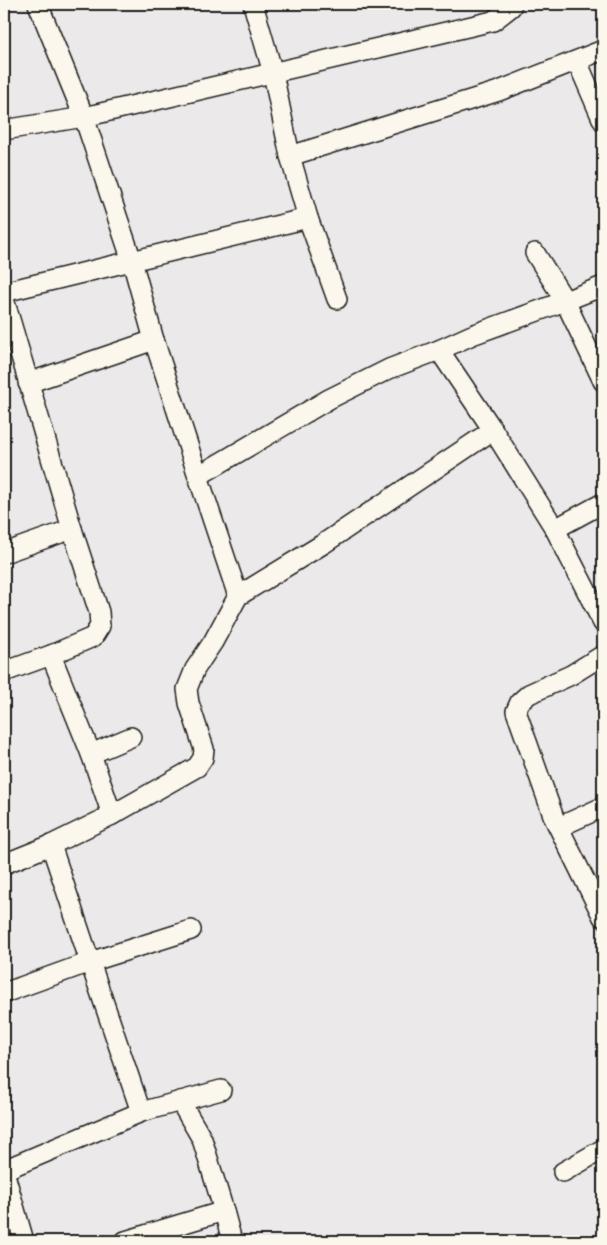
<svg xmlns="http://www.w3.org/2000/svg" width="607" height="1245" font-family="'Architects Daughter',sans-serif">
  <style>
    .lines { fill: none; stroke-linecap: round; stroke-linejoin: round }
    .minor-casing { stroke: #1c1c1c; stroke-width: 22 }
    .minor { stroke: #fbf7ec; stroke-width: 19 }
  </style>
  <rect width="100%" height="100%" fill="#ebe9ea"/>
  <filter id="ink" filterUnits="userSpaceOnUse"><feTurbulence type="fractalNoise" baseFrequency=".02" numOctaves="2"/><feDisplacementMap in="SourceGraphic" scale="10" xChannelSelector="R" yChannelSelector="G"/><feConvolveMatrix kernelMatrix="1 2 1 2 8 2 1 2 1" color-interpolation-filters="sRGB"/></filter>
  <g filter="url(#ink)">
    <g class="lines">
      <g class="minor-casing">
        <g id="minor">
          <path d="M 38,4 L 84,117 L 132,261 L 154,340 L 198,476 L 238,596"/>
          <path d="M 253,4 L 273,73 L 290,156 L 308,218 L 337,299"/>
          <path d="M 577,61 L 603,121"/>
          <path d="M 4,130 L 84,117 L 493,21 L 511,7 L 512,4"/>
          <path d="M 290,156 L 499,91 L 603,50"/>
          <path d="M 535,253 L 565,301 L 603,381"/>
          <path d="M 4,292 L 308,218"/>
          <path d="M 4,299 L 72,529 L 99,612 L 100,626 L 93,637 L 51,655 L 4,672"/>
          <path d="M 439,350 L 493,430 L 555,529 L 603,623"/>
          <path d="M 28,383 L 154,340"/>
          <path d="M 198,476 L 329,399 L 389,369 L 439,350 L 472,335 L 565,301 L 603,286"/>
          <path d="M 555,529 L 603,503"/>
          <path d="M 4,553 L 72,529"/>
          <path d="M 51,655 L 91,754 L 112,815"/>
          <path d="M 603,655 L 571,675 L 529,694 L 520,702 L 516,711 L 554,818 L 603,917"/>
          <path d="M 91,754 L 131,737"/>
          <path d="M 559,827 L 603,807"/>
          <path d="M 51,845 L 90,962 L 141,1112"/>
          <path d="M 4,864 L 51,845 L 112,815 L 197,767 L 203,758 L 204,749 L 189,703 L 187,689 L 195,669 L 213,642 L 238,596 L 323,544 L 493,430"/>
          <path d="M 4,993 L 90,962 L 191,930"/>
          <path d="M 180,1101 L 202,1139 L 224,1211 L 232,1241"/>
          <path d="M 4,1170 L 141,1112 L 221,1090"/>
          <path d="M 4,1171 L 24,1241"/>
          <path d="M 563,1172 L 603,1149"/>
          <path d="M 125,1241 L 224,1211"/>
        </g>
      </g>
      <use href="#minor" class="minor"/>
    </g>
  </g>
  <rect width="607" height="1245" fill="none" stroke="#fbf7ec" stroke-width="20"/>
  <rect x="10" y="10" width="587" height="1225" fill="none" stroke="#1c1c1c" stroke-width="2" filter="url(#ink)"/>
</svg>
